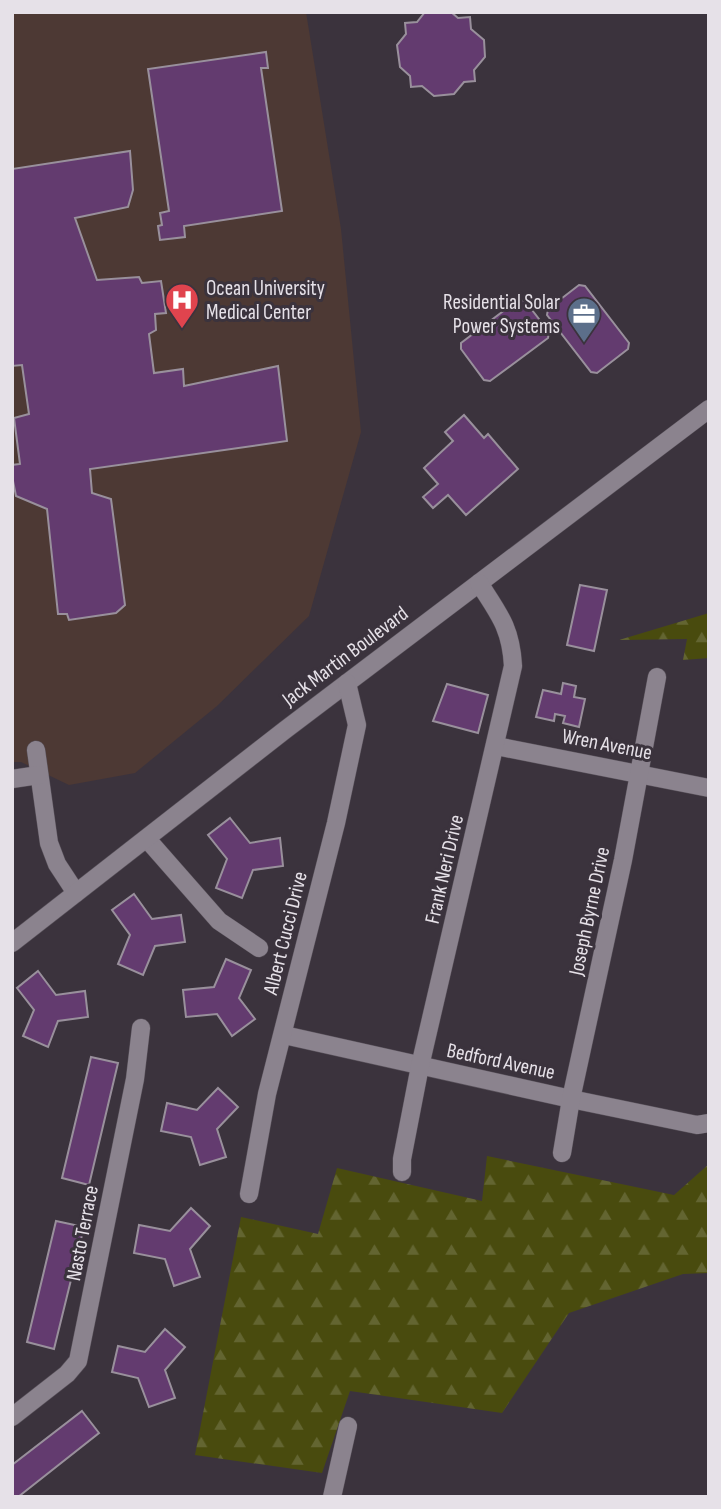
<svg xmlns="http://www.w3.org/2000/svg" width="721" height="1509" font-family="'Sofia Sans Condensed',sans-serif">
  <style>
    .medical { fill: #4d3934 }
    .forest { fill: url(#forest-firs) }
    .building { fill: #633b6f; stroke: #99909c; stroke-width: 2 }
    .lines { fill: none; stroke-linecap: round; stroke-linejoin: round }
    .minor-casing { stroke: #59525b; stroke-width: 19 }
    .minor { stroke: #8b838e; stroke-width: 18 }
    .labels { text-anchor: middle; stroke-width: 6; stroke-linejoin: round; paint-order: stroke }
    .poi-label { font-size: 21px; fill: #e6e1e8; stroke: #3b333d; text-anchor: start }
    .street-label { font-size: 21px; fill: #e6e1e8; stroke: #3b333d }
  </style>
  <defs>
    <pattern id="forest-firs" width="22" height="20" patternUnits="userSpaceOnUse" patternTransform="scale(1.75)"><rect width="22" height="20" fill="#494b0e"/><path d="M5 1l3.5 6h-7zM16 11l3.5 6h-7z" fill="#636531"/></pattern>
  </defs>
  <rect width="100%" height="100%" fill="#3b333d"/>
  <path class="medical" d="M 12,12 L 306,12 L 341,229 L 361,432 L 309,616 L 217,706 L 135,773 L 69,785 L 21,762 L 12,762 Z"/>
  <g class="forest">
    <path d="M 709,613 L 709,658 L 683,660 L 687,639 L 619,640 Z"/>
    <path d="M 487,1156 L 674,1195 L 709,1164 L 709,1273 L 683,1274 L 569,1313 L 502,1413 L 350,1391 L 322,1473 L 195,1455 L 241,1217 L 318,1234 L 337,1168 L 482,1201 Z"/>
  </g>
  <g class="building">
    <path d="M 425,12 L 451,12 L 458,18 L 470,17 L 471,29 L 484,40 L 485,57 L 474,70 L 475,81 L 464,82 L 454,94 L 434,96 L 422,86 L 411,87 L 410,76 L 400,67 L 397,45 L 406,34 L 405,23 L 417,22 Z"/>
    <path d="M 266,52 L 268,68 L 261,68 L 282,211 L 184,226 L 185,237 L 160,240 L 158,226 L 162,225 L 160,213 L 169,211 L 148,69 Z"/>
    <path d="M 130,151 L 133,190 L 128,207 L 75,218 L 97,280 L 139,277 L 142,283 L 161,281 L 166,313 L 155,314 L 156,330 L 149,334 L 154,373 L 183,369 L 184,386 L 278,366 L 287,441 L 90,469 L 92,493 L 111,499 L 125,605 L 116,613 L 69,620 L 67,614 L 58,614 L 47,509 L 16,496 L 12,476 L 12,465 L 20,464 L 14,418 L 29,414 L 22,365 L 12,366 L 12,169 Z"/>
    <path d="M 579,285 L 585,286 L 629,343 L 628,349 L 597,373 L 591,372 L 547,315 L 548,309 Z"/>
    <path d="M 518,300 L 525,301 L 549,332 L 548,338 L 490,381 L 484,380 L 461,349 L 461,343 Z"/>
    <path d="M 464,415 L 484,438 L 488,434 L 518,469 L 466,515 L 448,495 L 433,508 L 423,497 L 438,484 L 424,468 L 453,441 L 445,432 Z"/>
    <path d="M 580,585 L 607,590 L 594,651 L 567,645 Z"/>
    <path d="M 563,683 L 576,686 L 574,697 L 585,699 L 579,727 L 563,723 L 565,716 L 555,714 L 554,721 L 536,717 L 543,690 L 561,694 Z"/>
    <path d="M 447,684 L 488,695 L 478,733 L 433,721 Z"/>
    <path d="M 230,818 L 250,843 L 280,838 L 283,866 L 253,870 L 242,898 L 216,888 L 227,859 L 208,835 Z"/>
    <path d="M 134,894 L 152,919 L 181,915 L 185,942 L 155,946 L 143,975 L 118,964 L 130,935 L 112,910 Z"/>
    <path d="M 226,959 L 251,970 L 239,998 L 255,1019 L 232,1036 L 217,1014 L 186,1017 L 183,990 L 214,987 Z"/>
    <path d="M 38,971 L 56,995 L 85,991 L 88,1017 L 58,1021 L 48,1047 L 23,1036 L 34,1010 L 17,988 Z"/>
    <path d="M 91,1057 L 118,1063 L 89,1185 L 62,1178 Z"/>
    <path d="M 218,1088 L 238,1107 L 217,1129 L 226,1157 L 200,1165 L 191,1137 L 161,1131 L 167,1103 L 197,1110 Z"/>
    <path d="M 191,1208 L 210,1226 L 190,1249 L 200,1277 L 174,1286 L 165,1259 L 134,1253 L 139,1225 L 170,1231 Z"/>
    <path d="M 56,1221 L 84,1227 L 54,1349 L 27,1342 Z"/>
    <path d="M 165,1329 L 185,1347 L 165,1370 L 175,1398 L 149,1407 L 138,1378 L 112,1372 L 118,1346 L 145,1352 Z"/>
    <path d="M 82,1411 L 99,1433 L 18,1497 L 12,1497 L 12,1465 Z"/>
  </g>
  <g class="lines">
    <g class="minor-casing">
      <g id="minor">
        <path d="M 496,746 L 709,788"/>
        <path d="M 36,750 L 49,843 L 57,864 L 76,893"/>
        <path d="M 12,779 L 39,775"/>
        <path d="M 147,839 L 219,921 L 259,948"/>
        <path d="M 12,943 L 285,730 L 709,409"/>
        <path d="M 284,1035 L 571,1099 L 697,1125 L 709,1123"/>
        <path d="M 562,1153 L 571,1099 L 623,860 L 657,677"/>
        <path d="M 402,1172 L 402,1159 L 420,1066 L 513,666 C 511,628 499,614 479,583"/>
        <path d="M 249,1194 L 267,1094 L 336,823 L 357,725 L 347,683"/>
        <path d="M 12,1417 L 67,1374 L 78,1361 L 135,1079 L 141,1028"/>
        <path d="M 332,1497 L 348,1426"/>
      </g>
    </g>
    <use href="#minor" class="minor"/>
  </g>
  <defs>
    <g id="hospital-pin" transform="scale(1.75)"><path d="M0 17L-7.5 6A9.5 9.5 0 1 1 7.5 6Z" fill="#e0444e" stroke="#3b333d"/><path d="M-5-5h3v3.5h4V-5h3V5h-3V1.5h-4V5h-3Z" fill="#fff"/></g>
    <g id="office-pin" transform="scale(1.75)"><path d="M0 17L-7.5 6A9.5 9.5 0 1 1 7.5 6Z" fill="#5c6f8a" stroke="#3b333d"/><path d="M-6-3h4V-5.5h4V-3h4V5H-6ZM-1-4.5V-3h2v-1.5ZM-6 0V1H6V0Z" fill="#fff"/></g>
  </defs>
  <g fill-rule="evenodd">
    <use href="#hospital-pin" x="182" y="300"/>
    <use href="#office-pin" x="584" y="314"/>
  </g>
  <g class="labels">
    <g class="poi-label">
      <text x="206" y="295">Ocean University<tspan x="206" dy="24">Medical Center</tspan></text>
      <text x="560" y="309" text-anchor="end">Residential Solar<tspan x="560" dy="24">Power Systems</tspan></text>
    </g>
    <g class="street-label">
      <text transform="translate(345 656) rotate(-37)" y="7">Jack Martin Boulevard</text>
      <text transform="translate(607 744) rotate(11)" y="7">Wren Avenue</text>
      <text transform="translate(444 869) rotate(-77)" y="7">Frank Neri Drive</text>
      <text transform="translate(589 911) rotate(-78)" y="7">Joseph Byrne Drive</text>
      <text transform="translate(285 933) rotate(-76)" y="7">Albert Cucci Drive</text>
      <text transform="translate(501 1061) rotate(12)" y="7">Bedford Avenue</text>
      <text transform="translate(82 1233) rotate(-79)" y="7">Nasto Terrace</text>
    </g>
  </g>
  <rect width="721" height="1509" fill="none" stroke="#e6e1e8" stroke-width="28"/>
</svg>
